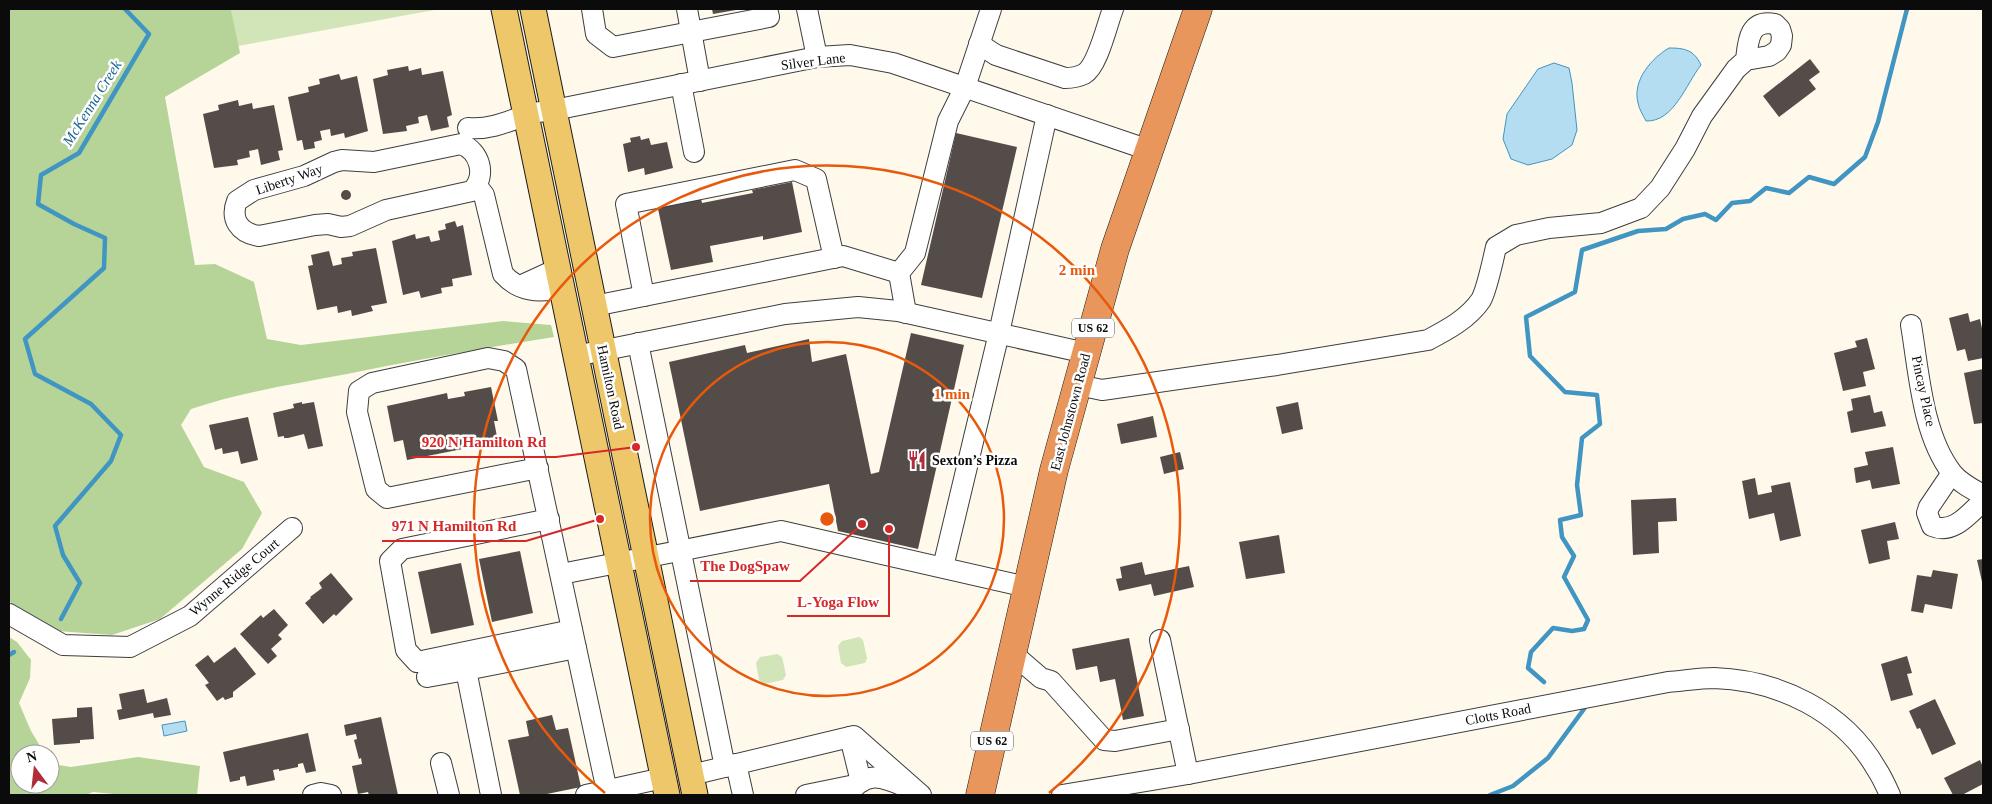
<svg xmlns="http://www.w3.org/2000/svg" width="1992" height="804" font-family="'Times New Roman',serif">
  <style>
    .green { fill: #d1e5b8 }
    .forest { fill: #b6d498 }
    .water { fill: #b4ddf1; stroke: #4095c2 }
    .lines { fill: none; stroke-linecap: round; stroke-linejoin: round }
    .stream { stroke: #4095c2; stroke-width: 4.5 }
    .building { fill: #534c49 }
    .minor-casing { stroke: #3e3e3e; stroke-width: 22 }
    .major-casing { stroke: #1c1c1c; stroke-width: 27 }
    .highway-casing { stroke: #1c1c1c; stroke-width: 29 }
    .minor { stroke: #fff; stroke-width: 20 }
    .major { stroke: #eec76a; stroke-width: 25 }
    .highway { stroke: #e9965d; stroke-width: 28 }
    .ring { fill: none; stroke: #e8590c; stroke-width: 2.5 }
    .labels { text-anchor: middle; stroke-width: 5; stroke-linejoin: round; paint-order: stroke }
    .shield { fill: #fff; stroke: #545454; stroke-width: 1 }
    .shield-label { font-size: 12px; font-weight: bold; fill: #0b0b0b }
    .street-label { font-size: 14px; fill: #0b0b0b; stroke: #fff }
    .poi-label { font-size: 14px; font-weight: bold; fill: #0b0b0b; stroke: #fff; text-anchor: start }
    .water-label { font-size: 15px; font-style: italic; fill: #1f6693; stroke: #fff }
    .centre { fill: #e8590c; stroke: #fff; stroke-width: 2.5 }
    .ring-label { font-size: 15px; text-anchor: middle; font-weight: bold; fill: #e8590c; stroke: #fff; stroke-width: 5; stroke-linejoin: round; paint-order: stroke }
    .leader { fill: none; stroke: #d62828; stroke-width: 2 }
    .callout-dot { fill: #d62828; stroke: #fff; stroke-width: 2 }
    .callout-label { font-size: 15px; text-anchor: middle; font-weight: bold; fill: #d62828; stroke: #fff; stroke-width: 5; stroke-linejoin: round; paint-order: stroke }
  </style>
  <rect width="100%" height="100%" fill="#fef9eb"/>
  <g class="green">
    <path d="M 231,9 L 440,9 L 238,46 Z"/>
    <path d="M 859,637 L 863,640 L 867,658 L 865,663 L 846,667 L 841,663 L 838,646 L 842,641 Z"/>
    <path d="M 777,654 L 782,657 L 786,675 L 783,680 L 764,684 L 759,680 L 756,663 L 760,657 Z"/>
  </g>
  <g class="forest">
    <path d="M 9,9 L 231,9 L 240,53 L 165,97 L 195,265 L 215,264 L 254,282 L 267,339 L 301,345 L 503,321 L 551,325 L 554,337 C 484,348 416,360 347,374 C 294,384 242,392 191,409 L 181,425 L 204,467 L 244,482 L 262,513 L 242,549 L 160,619 L 112,635 L 57,631 L 14,609 L 9,599 Z"/>
    <path d="M 9,637 L 17,642 L 31,660 L 30,678 L 19,703 L 31,731 L 45,754 L 20,754 L 20,784 L 50,784 L 50,761 L 52,764 L 71,767 L 138,757 L 200,766 L 197,795 L 124,795 L 93,792 L 86,795 L 9,795 Z"/>
  </g>
  <g class="water">
    <path d="M 1669,48 C 1685,48 1694,50 1701,65 C 1686,84 1674,122 1646,121 C 1643,115 1639,109 1638,103 C 1632,80 1652,58 1669,48 Z"/>
    <path d="M 1554,63 L 1569,68 L 1572,83 L 1577,130 L 1572,145 L 1552,159 L 1528,165 L 1511,159 L 1503,139 L 1507,114 L 1538,69 Z"/>
    <path d="M 185,721 L 187,731 L 164,736 L 162,725 Z"/>
  </g>
  <g class="lines">
    <g class="stream">
      <path d="M 61,619 L 80,583 L 63,555 L 55,526 L 111,461 L 121,435 L 91,404 L 35,374 L 25,339 L 104,268 L 105,238 L 74,224 L 38,204 L 41,175 L 79,153 L 149,34 L 125,9"/>
      <path d="M 9,655 L 14,652"/>
      <path d="M 1544,682 L 1528,668 L 1531,652 L 1553,628 L 1572,631 L 1584,629 L 1588,620 L 1564,577 L 1574,556 L 1562,537 L 1560,520 L 1581,515 L 1577,485 L 1582,438 L 1600,424 L 1597,395 L 1565,392 L 1530,356 L 1526,317 L 1575,292 L 1582,250 L 1638,231 L 1666,229 L 1683,219 L 1705,214 L 1716,220 L 1732,203 L 1750,201 L 1766,188 L 1789,193 L 1809,177 L 1834,184 L 1865,157 L 1878,122 L 1907,9"/>
      <path d="M 1490,795 L 1513,786 L 1548,758 L 1584,709"/>
    </g>
  </g>
  <g class="building">
    <path d="M 712,9 L 736,9 L 736,10 L 713,14 Z"/>
    <path d="M 1810,59 L 1820,72 L 1809,80 L 1816,89 L 1779,117 L 1763,96 Z"/>
    <path d="M 408,66 L 409,71 L 421,68 L 422,75 L 443,71 L 452,115 L 447,117 L 449,127 L 431,131 L 427,115 L 418,117 L 419,123 L 406,126 L 407,131 L 383,134 L 373,79 L 388,75 L 387,70 Z"/>
    <path d="M 339,74 L 341,80 L 357,76 L 368,131 L 345,138 L 344,133 L 331,136 L 330,129 L 320,131 L 322,140 L 314,142 L 315,148 L 304,150 L 302,140 L 297,141 L 288,97 L 309,92 L 308,87 L 320,84 L 319,79 Z"/>
    <path d="M 238,100 L 239,106 L 252,103 L 253,109 L 274,105 L 283,150 L 278,151 L 280,160 L 261,165 L 258,149 L 249,151 L 250,157 L 237,160 L 238,165 L 214,168 L 203,114 L 219,110 L 218,105 Z"/>
    <path d="M 956,133 L 1017,147 L 982,298 L 921,285 Z"/>
    <path d="M 640,136 L 641,140 L 649,138 L 651,145 L 667,142 L 673,168 L 645,175 L 644,168 L 628,172 L 623,144 L 631,142 L 630,138 Z"/>
    <path d="M 792,182 L 802,232 L 763,240 L 763,236 L 710,246 L 713,262 L 671,270 L 657,204 L 700,195 L 702,203 L 753,193 L 752,190 Z"/>
    <circle cx="346" cy="195" r="5"/>
    <path d="M 455,221 L 457,227 L 463,225 L 472,275 L 452,279 L 453,286 L 441,288 L 442,293 L 421,298 L 419,291 L 403,295 L 392,241 L 415,234 L 416,239 L 429,236 L 431,242 L 440,240 L 438,231 L 446,229 L 445,224 Z"/>
    <path d="M 376,248 L 387,303 L 371,306 L 373,311 L 352,316 L 351,310 L 338,313 L 337,306 L 317,310 L 308,266 L 313,265 L 311,255 L 329,251 L 333,266 L 342,264 L 341,258 L 353,256 L 352,252 Z"/>
    <path d="M 1968,313 L 1970,322 L 1980,319 L 1983,333 L 1983,358 L 1968,361 L 1965,349 L 1957,351 L 1949,318 Z"/>
    <path d="M 911,333 L 964,345 L 918,549 L 838,531 L 829,484 L 700,511 L 669,362 L 745,345 L 747,353 L 809,339 L 812,362 L 846,354 L 871,474 L 879,472 Z"/>
    <path d="M 1867,338 L 1875,369 L 1863,372 L 1866,386 L 1843,391 L 1834,353 L 1857,347 L 1855,341 Z"/>
    <path d="M 1983,369 L 1983,423 L 1974,424 L 1964,373 Z"/>
    <path d="M 491,387 L 498,421 L 494,421 L 498,442 L 407,460 L 403,440 L 394,442 L 387,406 L 447,393 L 448,399 L 465,396 L 464,392 Z"/>
    <path d="M 1870,395 L 1874,413 L 1882,411 L 1886,426 L 1851,433 L 1847,412 L 1853,410 L 1851,399 Z"/>
    <path d="M 302,402 L 302,404 L 314,402 L 323,446 L 308,449 L 304,434 L 288,438 L 284,438 L 284,436 L 278,437 L 273,413 L 294,408 L 293,404 Z"/>
    <path d="M 1298,402 L 1303,429 L 1282,434 L 1276,407 Z"/>
    <path d="M 1153,416 L 1157,437 L 1121,444 L 1117,424 Z"/>
    <path d="M 248,417 L 258,460 L 241,464 L 238,451 L 223,454 L 222,448 L 215,450 L 209,425 Z"/>
    <path d="M 1893,447 L 1900,484 L 1872,489 L 1870,480 L 1856,483 L 1854,468 L 1868,465 L 1865,452 Z"/>
    <path d="M 1180,452 L 1184,469 L 1164,474 L 1160,457 Z"/>
    <path d="M 1755,478 L 1758,495 L 1772,492 L 1771,486 L 1790,482 L 1801,536 L 1780,541 L 1774,513 L 1749,519 L 1742,481 Z"/>
    <path d="M 1676,498 L 1677,521 L 1658,522 L 1659,553 L 1633,555 L 1631,500 Z"/>
    <path d="M 1895,522 L 1899,539 L 1887,541 L 1890,559 L 1869,564 L 1861,530 Z"/>
    <path d="M 1279,535 L 1285,573 L 1246,579 L 1239,542 Z"/>
    <path d="M 520,551 L 533,613 L 492,622 L 479,559 Z"/>
    <path d="M 1983,559 L 1983,586 L 1977,560 Z"/>
    <path d="M 1142,562 L 1145,575 L 1189,566 L 1194,587 L 1154,596 L 1151,584 L 1119,591 L 1116,579 L 1122,578 L 1120,567 Z"/>
    <path d="M 461,563 L 474,625 L 431,634 L 418,572 Z"/>
    <path d="M 1933,570 L 1958,574 L 1952,609 L 1925,604 L 1923,613 L 1911,611 L 1917,575 L 1931,577 Z"/>
    <path d="M 331,573 L 353,599 L 336,616 L 334,614 L 323,624 L 305,603 L 311,598 L 310,597 L 322,588 L 319,583 Z"/>
    <path d="M 274,609 L 288,625 L 278,635 L 282,639 L 271,649 L 277,656 L 268,664 L 240,634 L 261,615 L 263,618 Z"/>
    <path d="M 1129,638 L 1144,716 L 1123,720 L 1115,679 L 1100,682 L 1097,666 L 1076,670 L 1072,649 Z"/>
    <path d="M 235,647 L 256,674 L 233,692 L 233,697 L 225,700 L 223,697 L 217,701 L 205,685 L 209,683 L 195,665 L 208,655 L 214,663 Z"/>
    <path d="M 1907,656 L 1912,673 L 1907,674 L 1913,695 L 1891,701 L 1881,664 Z"/>
    <path d="M 144,689 L 147,703 L 167,698 L 171,715 L 154,718 L 153,713 L 119,720 L 117,710 L 122,709 L 119,694 Z"/>
    <path d="M 1935,699 L 1956,744 L 1932,755 L 1920,728 L 1917,729 L 1909,711 Z"/>
    <path d="M 92,707 L 94,739 L 80,740 L 80,743 L 54,745 L 52,719 L 77,717 L 77,708 Z"/>
    <path d="M 552,715 L 556,730 L 568,728 L 581,787 L 542,795 L 520,795 L 508,740 L 529,736 L 526,721 Z"/>
    <path d="M 381,717 L 398,795 L 369,795 L 368,792 L 358,794 L 352,766 L 362,764 L 361,758 L 359,759 L 354,740 L 357,739 L 356,734 L 346,736 L 344,725 Z"/>
    <path d="M 308,733 L 316,771 L 306,773 L 303,763 L 298,764 L 298,767 L 279,771 L 279,769 L 273,770 L 275,780 L 247,786 L 245,776 L 240,777 L 240,780 L 230,782 L 223,752 Z"/>
    <path d="M 1980,760 L 1983,767 L 1983,784 L 1962,795 L 1953,795 L 1944,778 Z"/>
  </g>
  <g class="lines">
    <g class="minor-casing">
      <g id="minor">
        <path d="M 592,9 L 596,34 L 613,47 L 769,17 L 767,9"/>
        <path d="M 687,9 L 700,81"/>
        <path d="M 807,9 L 817,57"/>
        <path d="M 979,44 L 996,55 L 1065,78 C 1071,78 1078,77 1084,74 C 1098,66 1107,24 1113,9"/>
        <path d="M 681,84 L 694,152"/>
        <path d="M 468,128 C 489,130 507,122 526,115 C 535,112 545,111 554,110 L 817,57 L 850,55 L 893,63 L 1149,150"/>
        <path d="M 461,144 C 480,151 487,176 472,191 L 386,210 L 350,226 L 341,227 L 328,224 L 315,225 L 259,236 C 239,233 230,219 237,201 L 254,190 L 304,176 L 334,162 L 342,160 L 374,162 Z"/>
        <path d="M 477,186 L 484,195 L 503,274 C 518,291 540,294 561,287"/>
        <path d="M 520,286 L 557,269"/>
        <path d="M 644,296 L 626,204 L 795,170 L 816,179 L 834,258"/>
        <path d="M 594,306 L 843,256 L 899,273"/>
        <path d="M 906,313 L 899,273 L 915,253 L 948,121 L 965,87 L 991,9"/>
        <path d="M 1911,325 C 1919,372 1922,434 1952,473 C 1960,483 1972,489 1983,495"/>
        <path d="M 638,343 L 725,767"/>
        <path d="M 575,356 L 785,314 L 858,307 L 898,311 L 1086,353"/>
        <path d="M 1078,385 L 1102,390 L 1277,365 L 1428,340 C 1447,330 1468,319 1481,300 C 1487,289 1493,260 1496,247 L 1516,235 L 1549,228 L 1601,223 L 1641,208 L 1660,188 L 1685,149 L 1702,116 L 1736,69 L 1746,60 L 1769,56 L 1777,51 L 1781,45 L 1782,36 L 1780,29 L 1775,24 C 1749,19 1748,41 1746,60"/>
        <path d="M 538,468 L 387,498 L 376,489 L 357,412 L 359,391 L 372,383 L 488,358 L 504,361 L 516,369 L 576,648"/>
        <path d="M 1952,473 L 1929,507 L 1927,513 L 1932,526 C 1953,535 1969,514 1983,501"/>
        <path d="M 549,519 L 402,549 L 390,561 L 406,650 L 417,662 L 572,630"/>
        <path d="M 943,567 L 999,333 L 1047,115"/>
        <path d="M 561,574 L 781,531 L 1027,587"/>
        <path d="M 9,614 L 63,645 L 130,647 L 190,616 L 292,528"/>
        <path d="M 1160,640 L 1188,774"/>
        <path d="M 1012,653 L 1041,678 L 1051,681 L 1104,740 L 1115,741 L 1179,729"/>
        <path d="M 427,677 L 466,670"/>
        <path d="M 850,737 L 861,782"/>
        <path d="M 441,763 L 449,795"/>
        <path d="M 736,764 L 743,795"/>
        <path d="M 691,775 L 854,736 L 921,795"/>
        <path d="M 313,795 L 321,793 L 331,795"/>
        <path d="M 491,795 L 466,670 L 576,648 L 607,791"/>
        <path d="M 586,795 L 663,778"/>
        <path d="M 806,795 L 855,785"/>
        <path d="M 848,795 C 865,770 882,776 906,787"/>
        <path d="M 1062,795 L 1188,774 L 1668,682 C 1683,681 1699,678 1714,678 C 1778,680 1843,711 1876,768 C 1882,777 1886,786 1890,795"/>
      </g>
    </g>
    <g class="major-casing">
      <g id="major">
        <path d="M 504,9 L 667,795"/>
        <path d="M 533,9 L 695,795"/>
      </g>
    </g>
    <g class="highway-casing">
      <path id="highway" d="M 980,795 L 1054,470 L 1115,249 L 1198,9"/>
    </g>
    <use href="#minor" class="minor"/>
    <use href="#major" class="major"/>
    <use href="#highway" class="highway"/>
  </g>
  <g class="ring">
    <circle cx="827" cy="519" r="177"/>
    <path d="M605 793A353 353 0 1 1 1049 793"/>
  </g>
  <defs>
    <g id="restaurant-bare" transform="scale(1.5)"><path d="M-5-6h1v4h1v-4h1v4h1v-4h1v5L-1.5 .5V6h-2V.5L-5-1ZM5-6V6H3V1.5H1.5Q1.5-4 5-6Z" fill="#b02e3b" stroke="#fff" stroke-width="2.5" paint-order="stroke"/></g>
  </defs>
  <g fill-rule="evenodd">
    <use href="#restaurant-bare" x="917" y="460"/>
  </g>
  <g class="labels">
    <g class="shield">
      <rect x="1072" y="318.5" width="42" height="19" rx="4"/>
      <rect x="971" y="731.5" width="42" height="19" rx="4"/>
    </g>
    <g class="shield-label">
      <text x="1093" y="332">US 62</text>
      <text x="992" y="745">US 62</text>
    </g>
    <g class="street-label">
      <text transform="translate(813 61) rotate(-7)" y="5">Silver Lane</text>
      <text transform="translate(289 179) rotate(-19)" y="5">Liberty Way</text>
      <text transform="translate(611 387) rotate(78)" y="5">Hamilton Road</text>
      <text transform="translate(1924 391) rotate(78)" y="5">Pincay Place</text>
      <text transform="translate(1070 412) rotate(-75)" y="5">East Johnstown Road</text>
      <text transform="translate(234 577) rotate(-40)" y="5">Wynne Ridge Court</text>
      <text transform="translate(1498 714) rotate(-11)" y="5">Clotts Road</text>
    </g>
    <g class="poi-label">
      <text x="932" y="465">Sexton’s Pizza</text>
    </g>
    <g class="water-label">
      <text transform="translate(92 103) rotate(-58)" y="5">McKenna Creek</text>
    </g>
  </g>
  <circle cx="827" cy="519" r="8" class="centre"/>
  <g class="ring-label">
    <text x="1077" y="275">2 min</text>
    <text x="952" y="399">1 min</text>
  </g>
  <path class="leader" d="M636 447L556 457H411M600 519L526 541H382M862 524L800 581H690M889 529L889 616H787"/>
  <g class="callout-dot">
    <circle cx="636" cy="447" r="5"/>
    <circle cx="600" cy="519" r="5"/>
    <circle cx="862" cy="524" r="5"/>
    <circle cx="889" cy="529" r="5"/>
  </g>
  <g class="callout-label">
    <text x="484" y="447">920 N Hamilton Rd</text>
    <text x="454" y="531">971 N Hamilton Rd</text>
    <text x="745" y="571">The DogSpaw</text>
    <text x="838" y="607">L-Yoga Flow</text>
  </g>
  <rect width="1992" height="804" fill="none" stroke="#0b0b0b" stroke-width="20"/>
  <g transform="translate(35 769) rotate(345)"><circle r="24" fill="#ffffff" stroke="#9d9d9d"/>
  <path d="M0-4L9 19L0 12L-9 19Z" fill="#b02e3b"/>
  <text y="-8" font-size="14" font-weight="bold" text-anchor="middle" fill="#0b0b0b">N</text>
  </g>
</svg>
